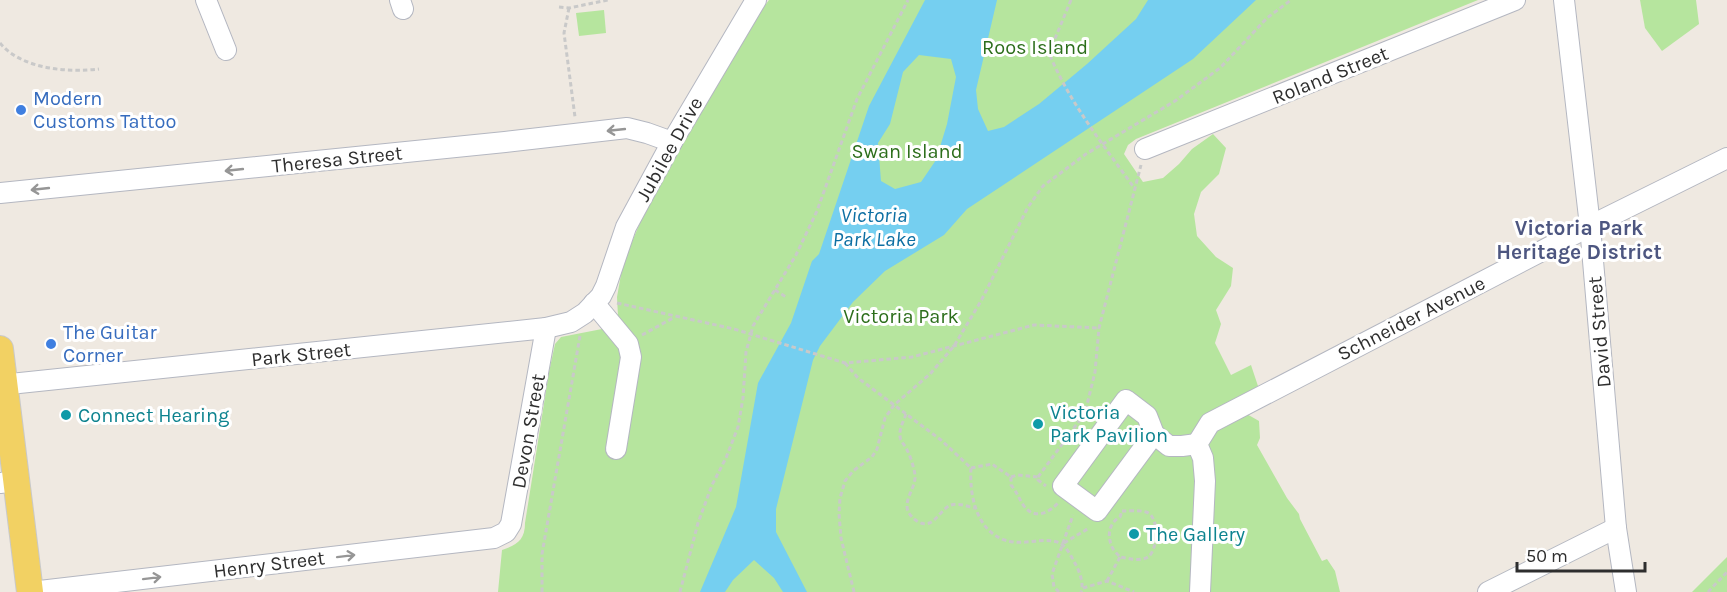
<svg xmlns="http://www.w3.org/2000/svg" width="1727" height="592" font-family="Karla,sans-serif">
  <style>
    .green { fill: #b6e59e }
    .water { fill: #75cff0; fill-rule: evenodd }
    .lines { fill: none; stroke-linecap: round; stroke-linejoin: round }
    .minor-casing { stroke: #b4b7c1; stroke-width: 22 }
    .major-casing { stroke: #c9c9c9; stroke-width: 28 }
    .path { stroke: #c9c9c9; stroke-width: 3; stroke-dasharray: 4.5 3; stroke-linecap: butt }
    .minor { stroke: #fff; stroke-width: 20 }
    .major { stroke: #f2d163; stroke-width: 26 }
    .oneway { stroke: #969696 }
    .shop-dot { fill: #3f7fe0; stroke: #fff; stroke-width: 2 }
    .culture-dot { fill: #0f9aa8; stroke: #fff; stroke-width: 2 }
    .labels { text-anchor: middle; stroke-width: 6; stroke-linejoin: round; paint-order: stroke }
    .park-label { font-size: 20px; fill: #2c6e1b; stroke: #fff }
    .street-label { font-size: 20px; fill: #2e2e2e; stroke: #fff }
    .shop-label { font-size: 20px; fill: #366cbe; stroke: #fff; text-anchor: start }
    .culture-label { font-size: 20px; fill: #0d838f; stroke: #fff; text-anchor: start }
    .water-label { font-size: 21px; font-style: italic; fill: #0d6fa3; stroke: #fff }
    .neighbourhood-label { font-size: 21px; font-weight: bold; fill: #4d5680; stroke: #fff }
  </style>
  <rect width="100%" height="100%" fill="#efe9e1"/>
  <g class="green">
    <path d="M 769,0 L 1478,0 L 1136,139 L 1128,145 L 1124,154 L 1143,182 L 1163,178 L 1179,164 L 1192,149 L 1213,134 L 1226,148 L 1219,174 L 1201,192 L 1194,214 L 1197,236 L 1216,257 L 1233,268 L 1231,286 L 1216,310 L 1221,324 L 1215,343 L 1231,375 L 1251,365 L 1258,386 L 1232,401 L 1245,413 L 1259,421 L 1260,438 L 1257,445 L 1287,498 L 1299,514 L 1300,519 L 1322,561 L 1327,559 L 1335,571 L 1340,592 L 498,592 L 502,550 C 517,545 525,540 525,523 L 549,372 L 555,344 L 561,337 L 602,329 L 618,316 L 617,297 L 623,263 L 645,211 L 746,30 Z"/>
    <path d="M 1640,0 L 1696,0 L 1699,24 L 1662,51 L 1645,28 Z"/>
    <path d="M 604,10 L 606,33 L 579,36 L 576,13 Z"/>
    <path d="M 1727,557 L 1727,592 L 1692,592 Z"/>
  </g>
  <path class="water" d="M 925,0 L 997,0 L 976,90 L 978,109 L 988,131 L 1004,127 L 1039,104 L 1087,64 L 1136,19 L 1148,0 L 1256,0 L 1193,59 L 967,209 L 944,235 L 885,271 L 853,302 L 820,346 L 813,360 L 776,509 L 776,532 L 807,592 L 783,592 L 774,578 L 754,560 L 733,580 L 725,592 L 700,592 L 736,507 L 758,383 L 791,323 L 812,261 L 819,254 L 869,106 ZM 919,55 L 951,59 L 956,77 L 947,124 L 936,160 L 921,182 L 895,189 L 881,181 L 878,143 L 890,124 L 903,72 Z"/>
  <g class="lines">
    <g class="minor-casing">
      <g id="minor">
        <path d="M 206,0 L 226,50"/>
        <path d="M 400,0 L 403,9"/>
        <path d="M 1564,0 L 1590,226 L 1616,528 L 1626,592"/>
        <path d="M 1145,149 L 1515,0"/>
        <path d="M 0,193 L 505,142 L 627,128 L 647,133 L 672,142"/>
        <path d="M 594,303 L 628,344 L 631,357 L 616,449"/>
        <path d="M 0,385 L 546,328 L 571,322 L 585,313 L 601,296 L 606,286 L 626,227 L 672,142 L 756,0"/>
        <path d="M 1154,434 L 1097,511 L 1063,486 L 1126,400 L 1147,416 L 1154,434 L 1169,446 L 1182,446 L 1197,444"/>
        <path d="M 0,483 L 15,481"/>
        <path d="M 31,592 L 494,538 L 506,532 L 511,524 L 546,328"/>
        <path d="M 1200,592 L 1205,481 L 1203,458 L 1197,444 L 1210,423 L 1590,226 L 1727,158"/>
        <path d="M 1488,592 L 1616,528"/>
      </g>
    </g>
    <g class="major-casing">
      <path id="major" d="M 0,349 L 30,592"/>
    </g>
    <g class="path">
      <path d="M 1071,0 L 1049,53 C 1069,102 1104,146 1135,189"/>
      <path d="M 559,7 L 569,8 L 608,0"/>
      <path d="M 569,8 L 564,33 L 575,117"/>
      <path d="M 0,43 C 21,69 68,73 99,69"/>
      <path d="M 775,290 L 786,297"/>
      <path d="M 617,303 L 734,329 L 845,363 L 912,357 L 1034,325 L 1099,328"/>
      <path d="M 642,335 L 673,318"/>
      <path d="M 845,363 L 858,378 L 941,440 L 971,468"/>
      <path d="M 906,414 C 904,420 899,429 900,436 C 900,441 904,444 906,448 C 910,455 914,467 915,475 C 916,486 907,495 907,506 C 907,511 910,515 913,518 C 932,535 938,510 951,505 C 959,503 967,506 974,508"/>
      <path d="M 971,468 C 969,498 978,537 1013,542 C 1028,544 1045,537 1060,543 C 1067,547 1072,558 1076,565 C 1080,573 1084,584 1081,592"/>
      <path d="M 971,468 L 992,464 L 1011,477"/>
      <path d="M 1011,477 L 1017,475 L 1038,477 L 1038,480 L 1046,486"/>
      <path d="M 1011,477 L 1011,485 C 1017,492 1019,499 1024,506 C 1034,520 1049,513 1058,503"/>
      <path d="M 1038,477 L 1085,413 L 1095,372 L 1099,328 L 1141,165"/>
      <path d="M 1122,511 C 1129,511 1139,510 1146,512 C 1160,516 1158,550 1148,557 C 1140,562 1128,558 1120,557 C 1117,554 1112,549 1111,544 C 1107,534 1110,522 1120,517 Z"/>
      <path d="M 1064,543 L 1089,528"/>
      <path d="M 1107,581 L 1120,557"/>
      <path d="M 1083,588 L 1107,581 L 1134,592"/>
      <path d="M 542,592 L 542,554 L 580,336"/>
      <path d="M 680,592 L 698,523 L 712,485 L 726,458 L 738,427 L 743,398 L 746,352 L 753,326 L 796,255 L 817,211 L 857,99 L 908,0"/>
      <path d="M 854,592 L 841,538 L 839,514 L 840,498 L 845,481 L 853,471 L 872,457 L 877,449 L 885,418 L 894,405 L 930,374 L 954,346 L 981,301 L 1028,207 L 1043,186 L 1086,154 L 1175,101 L 1220,68 L 1267,18 L 1291,0"/>
      <path d="M 1059,592 L 1054,587 L 1052,574 L 1073,515"/>
      <path d="M 1708,592 L 1727,572"/>
    </g>
    <use href="#minor" class="minor"/>
    <use href="#major" class="major"/>
  </g>
  <defs><path id="oneway-shaft" d="M-6 0H5M1.5-3L5.5 0L1.5 3" fill="none" stroke-width="1.6" stroke-linecap="round" stroke-linejoin="round" transform="scale(1.5)"/></defs>
  <g class="oneway">
    <use href="#oneway-shaft" transform="translate(616 130) rotate(174)"/>
    <use href="#oneway-shaft" transform="translate(234 170) rotate(174)"/>
    <use href="#oneway-shaft" transform="translate(40 189) rotate(174)"/>
    <use href="#oneway-shaft" transform="translate(346 556) rotate(-7)"/>
    <use href="#oneway-shaft" transform="translate(152 578) rotate(-7)"/>
  </g>
  <g class="shop-dot">
    <circle cx="21" cy="110" r="6"/>
    <circle cx="51" cy="344" r="6"/>
  </g>
  <g class="culture-dot">
    <circle cx="66" cy="415" r="6"/>
    <circle cx="1038" cy="424" r="6"/>
    <circle cx="1134" cy="534" r="6"/>
  </g>
  <g class="labels">
    <g class="park-label">
      <text x="1035" y="54">Roos Island</text>
      <text x="907" y="158">Swan Island</text>
      <text x="901" y="323">Victoria Park</text>
    </g>
    <g class="street-label">
      <text transform="translate(1330 75) rotate(-22)" y="7">Roland Street</text>
      <text transform="translate(669 149) rotate(-61)" y="7">Jubilee Drive</text>
      <text transform="translate(337 159) rotate(-6)" y="7">Theresa Street</text>
      <text transform="translate(1411 318) rotate(-27)" y="7">Schneider Avenue</text>
      <text transform="translate(1599 332) rotate(-95)" y="7">David Street</text>
      <text transform="translate(301 354) rotate(-6)" y="7">Park Street</text>
      <text transform="translate(528 431) rotate(-80)" y="7">Devon Street</text>
      <text transform="translate(269 564) rotate(-7)" y="7">Henry Street</text>
    </g>
    <g class="shop-label">
      <text x="33" y="105">Modern<tspan x="33" dy="23">Customs Tattoo</tspan></text>
      <text x="63" y="339">The Guitar<tspan x="63" dy="23">Corner</tspan></text>
    </g>
    <g class="culture-label">
      <text x="1050" y="419">Victoria<tspan x="1050" dy="23">Park Pavilion</tspan></text>
      <text x="78" y="422">Connect Hearing</text>
      <text x="1146" y="541">The Gallery</text>
    </g>
    <g class="water-label">
      <text x="874" y="222">Victoria<tspan x="874" dy="24">Park Lake</tspan></text>
    </g>
    <g class="neighbourhood-label">
      <text x="1579" y="235">Victoria Park<tspan x="1579" dy="24">Heritage District</tspan></text>
    </g>
  </g>
  <path d="M1517 562v9h128v-9" fill="none" stroke="#2e2e2e" stroke-width="3"/>
  <text x="1526" y="562" font-size="18" fill="#2e2e2e" stroke="#ffffff" stroke-width="4.5" paint-order="stroke">50 m</text>
</svg>
